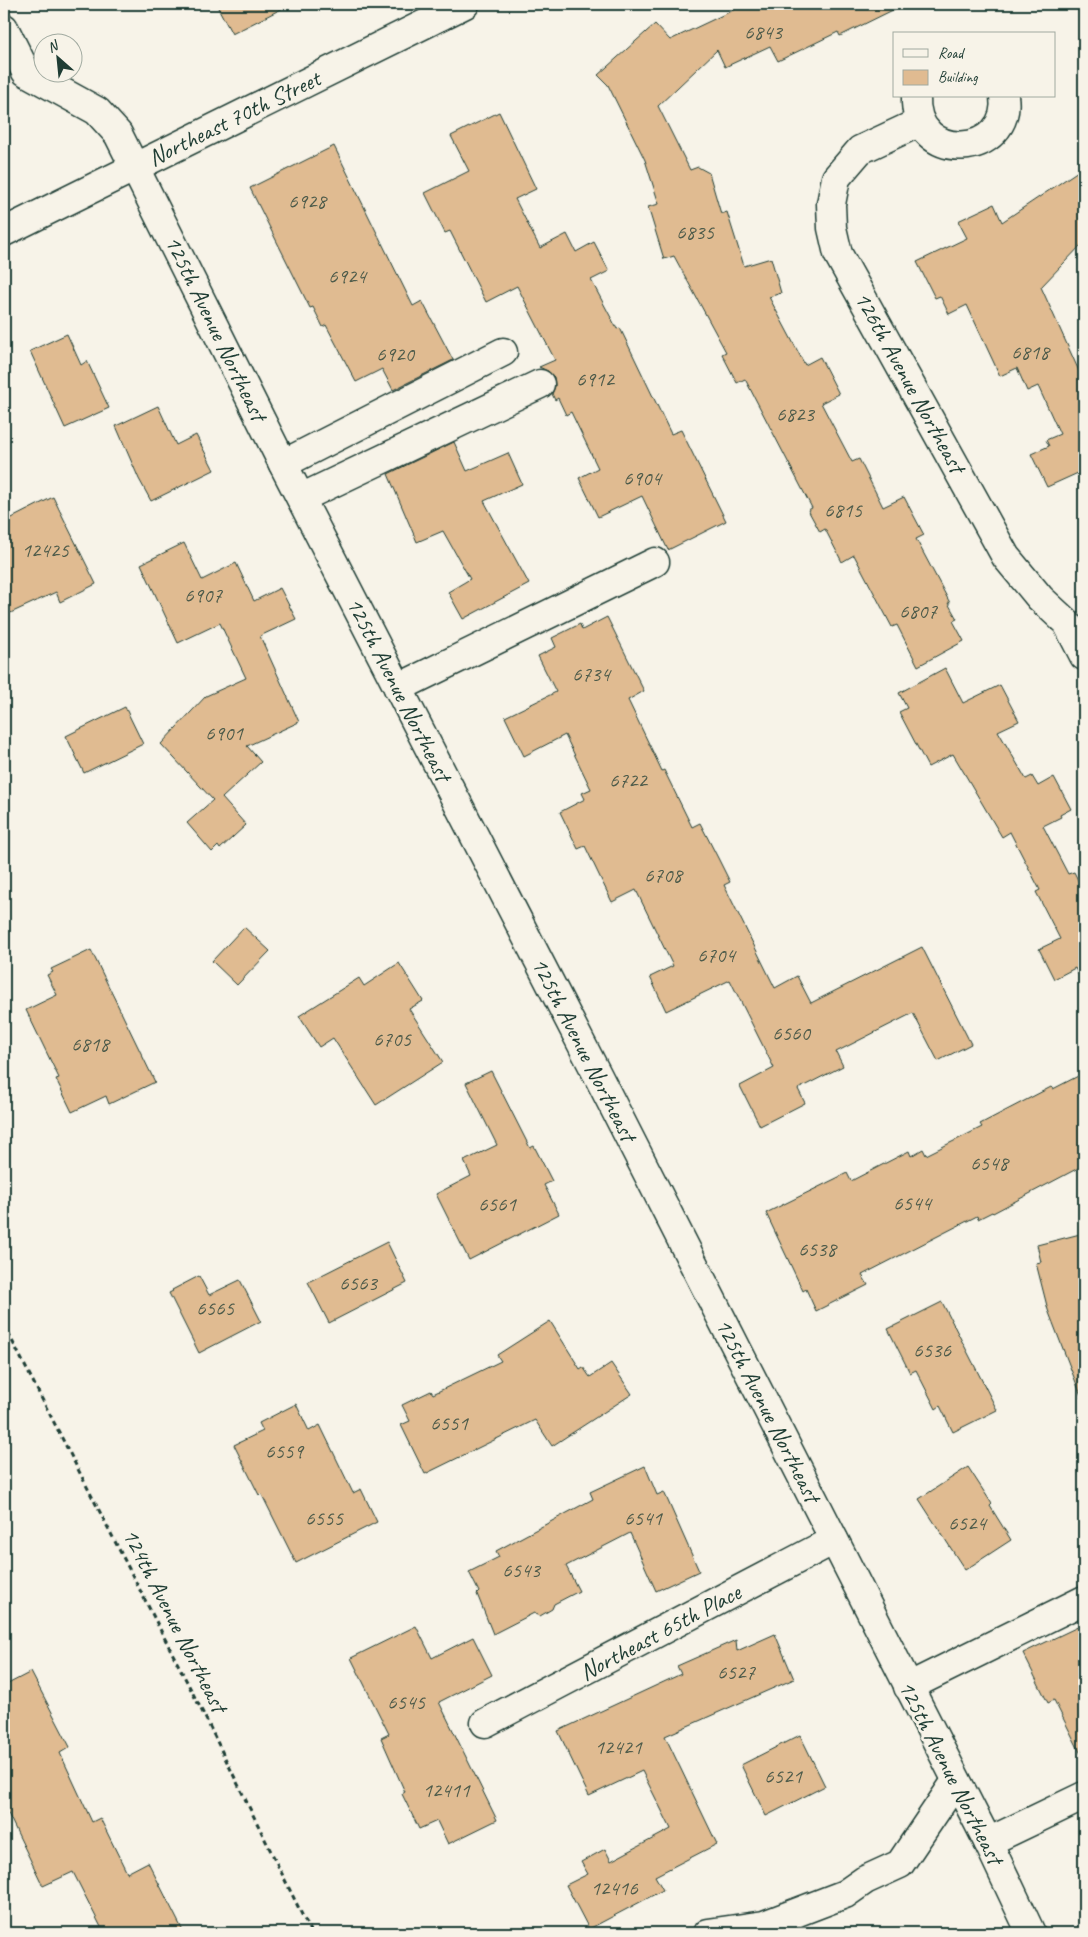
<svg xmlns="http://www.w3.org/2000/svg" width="1088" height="1937" font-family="Caveat,sans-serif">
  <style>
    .building { fill: #e0bb91; stroke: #1f3d34 }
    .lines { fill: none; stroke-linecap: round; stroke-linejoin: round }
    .minor-casing { stroke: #1f3d34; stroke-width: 31 }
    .major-casing { stroke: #1f3d34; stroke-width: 31 }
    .path { stroke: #1f3d34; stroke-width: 3; stroke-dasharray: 5 4; stroke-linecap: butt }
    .minor { stroke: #f7f3e8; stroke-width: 28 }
    .major { stroke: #f7f3e8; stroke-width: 28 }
    .labels { text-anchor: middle; stroke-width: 5; stroke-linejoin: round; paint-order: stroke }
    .number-label { font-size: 21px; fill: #4f5c4b }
    .street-label { font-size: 24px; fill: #1f3d34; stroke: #f7f3e8 }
  </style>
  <rect width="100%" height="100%" fill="#f7f3e8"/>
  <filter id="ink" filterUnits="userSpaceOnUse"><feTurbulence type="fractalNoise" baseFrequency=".02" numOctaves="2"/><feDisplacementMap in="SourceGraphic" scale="10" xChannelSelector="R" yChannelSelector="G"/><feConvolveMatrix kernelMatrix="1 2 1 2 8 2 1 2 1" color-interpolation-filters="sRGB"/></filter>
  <g filter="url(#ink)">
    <g class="building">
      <path d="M 216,4 L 291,4 L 232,34 Z"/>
      <path d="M 746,4 L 905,4 L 840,36 L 838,32 L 778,61 L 770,46 L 725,67 L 717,50 L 658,106 L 690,170 L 698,167 L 709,173 L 721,214 L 727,212 L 744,266 L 771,258 L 781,293 L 769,297 L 805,365 L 820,357 L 839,394 L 821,403 L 852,462 L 859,459 L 883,507 L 904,497 L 924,535 L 916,539 L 950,603 L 948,603 L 957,619 L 953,621 L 964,641 L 918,666 L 897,625 L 892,627 L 854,555 L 842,562 L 825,529 L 820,532 L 808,510 L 812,508 L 745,379 L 737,383 L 722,354 L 726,352 L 674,256 L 664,259 L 648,207 L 659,204 L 645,160 L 608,85 L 598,75 L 655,24 L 670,40 Z"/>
      <path d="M 499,112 L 536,189 L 515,199 L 540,248 L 567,234 L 576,252 L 594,242 L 609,271 L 591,280 L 617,329 L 620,328 L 671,434 L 681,430 L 726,521 L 668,550 L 642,496 L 598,517 L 579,478 L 598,468 L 571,412 L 566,415 L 558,398 L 555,400 L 552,394 L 555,386 L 554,377 L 548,371 L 539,367 L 555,360 L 517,286 L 486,302 L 450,231 L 445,233 L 425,193 L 469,171 L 451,136 Z"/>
      <path d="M 334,146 L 413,306 L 422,301 L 453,360 L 393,390 L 382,369 L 356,382 L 326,325 L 323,327 L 313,307 L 310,308 L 250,188 Z"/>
      <path d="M 1084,167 L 1084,242 L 1041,287 L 1084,382 L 1084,486 L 1078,473 L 1047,487 L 1031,454 L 1049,446 L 1046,440 L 1060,434 L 1038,386 L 1027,391 L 1017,368 L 1000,376 L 967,305 L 949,314 L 940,296 L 935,298 L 917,262 L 967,238 L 958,221 L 994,204 L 1002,222 Z"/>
      <path d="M 67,334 L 81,365 L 87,361 L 109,408 L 65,428 L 30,351 Z"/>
      <path d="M 158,406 L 176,445 L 196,435 L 214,470 L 151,501 L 139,479 L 116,426 Z"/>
      <path d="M 454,442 L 467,471 L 508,453 L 522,484 L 484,501 L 529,584 L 463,619 L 448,592 L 470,579 L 443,531 L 417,542 L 388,474 Z"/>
      <path d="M 53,497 L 96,584 L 60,602 L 56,592 L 4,616 L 4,522 Z"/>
      <path d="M 184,543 L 202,580 L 236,563 L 254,601 L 280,588 L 296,619 L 260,636 L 299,722 L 247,746 L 261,762 L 222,798 L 246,825 L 220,849 L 218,846 L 212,852 L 187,823 L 213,800 L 161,744 L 206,696 L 246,678 L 220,623 L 178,643 L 141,564 Z"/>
      <path d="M 607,617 L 644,691 L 628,700 L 662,771 L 664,770 L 692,827 L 700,823 L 718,858 L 730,882 L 724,885 L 775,988 L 797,976 L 811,1003 L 922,947 L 971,1044 L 938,1061 L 913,1013 L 836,1052 L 843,1066 L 798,1089 L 805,1103 L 760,1126 L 740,1086 L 774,1068 L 730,980 L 666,1011 L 650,977 L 673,966 L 636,890 L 612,902 L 585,846 L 578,849 L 560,812 L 585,799 L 582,793 L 591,789 L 565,735 L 524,756 L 505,717 L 556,692 L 538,656 L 556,647 L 552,638 L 580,624 L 582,630 Z"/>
      <path d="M 945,668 L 963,703 L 1000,685 L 1019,721 L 998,731 L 1026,779 L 1032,776 L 1038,786 L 1054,777 L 1071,809 L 1060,815 L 1061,817 L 1043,826 L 1068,874 L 1074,872 L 1084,892 L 1084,986 L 1075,968 L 1054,979 L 1039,949 L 1060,939 L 1036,892 L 1040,890 L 1010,832 L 1002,837 L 953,754 L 928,767 L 899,712 L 907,708 L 899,693 Z"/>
      <path d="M 125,707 L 143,744 L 84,773 L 66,736 Z"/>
      <path d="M 244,927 L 270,951 L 237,985 L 212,961 Z"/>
      <path d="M 91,950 L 155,1082 L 109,1104 L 106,1096 L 72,1112 L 56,1079 L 59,1078 L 26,1010 L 57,995 L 47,975 L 53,972 L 51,969 Z"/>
      <path d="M 399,963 L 423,1001 L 409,1009 L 443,1062 L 376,1105 L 333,1038 L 319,1047 L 299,1016 L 359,978 L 364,986 Z"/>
      <path d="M 491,1071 L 530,1148 L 534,1146 L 552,1181 L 544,1185 L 559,1214 L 469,1260 L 436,1194 L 471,1176 L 464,1161 L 497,1145 L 466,1083 Z"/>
      <path d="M 1084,1073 L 1084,1165 L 993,1213 L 992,1212 L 978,1219 L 977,1216 L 862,1275 L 868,1285 L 816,1311 L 806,1289 L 803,1291 L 766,1213 L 847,1173 L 851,1181 L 909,1151 L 911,1156 L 923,1149 L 926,1155 L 982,1127 L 980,1124 L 1051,1087 L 1053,1089 Z"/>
      <path d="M 1084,1233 L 1084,1398 L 1082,1398 L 1048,1310 L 1036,1263 L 1041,1262 L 1037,1245 Z"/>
      <path d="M 387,1242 L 407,1283 L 329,1323 L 308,1282 Z"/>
      <path d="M 199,1276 L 209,1295 L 240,1280 L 261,1321 L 199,1353 L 169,1293 L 173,1291 L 172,1290 Z"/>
      <path d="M 942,1302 L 997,1410 L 953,1432 L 940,1406 L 936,1409 L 916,1370 L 910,1373 L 888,1329 Z"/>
      <path d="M 550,1321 L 580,1369 L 583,1367 L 590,1377 L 611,1363 L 632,1394 L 552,1446 L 535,1420 L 425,1474 L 401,1425 L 410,1421 L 402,1405 L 431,1391 L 433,1394 L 501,1361 L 497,1355 Z"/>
      <path d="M 296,1404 L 309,1431 L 320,1425 L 353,1493 L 361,1489 L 377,1522 L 296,1563 L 261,1493 L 259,1495 L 234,1445 L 263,1431 L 259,1423 Z"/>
      <path d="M 645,1466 L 657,1495 L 664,1492 L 699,1571 L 656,1591 L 630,1533 L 566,1566 L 579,1591 L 554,1604 L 552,1609 L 540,1616 L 534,1613 L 493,1634 L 477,1594 L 479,1592 L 469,1572 L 499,1557 L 496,1551 L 593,1499 L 590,1492 Z"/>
      <path d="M 968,1467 L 992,1504 L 990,1506 L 1011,1540 L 965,1570 L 919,1499 Z"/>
      <path d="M 1084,1624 L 1084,1760 L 1054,1700 L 1048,1703 L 1023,1653 Z"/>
      <path d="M 416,1626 L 432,1658 L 473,1637 L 492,1675 L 439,1702 L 497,1820 L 448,1844 L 437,1821 L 419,1829 L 402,1794 L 405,1792 L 381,1738 L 389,1734 L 351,1658 Z"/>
      <path d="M 775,1634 L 794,1679 L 665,1736 L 717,1844 L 655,1876 L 663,1890 L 589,1929 L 566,1885 L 588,1874 L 581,1862 L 605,1849 L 611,1861 L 671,1829 L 642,1771 L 589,1796 L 558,1731 L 681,1674 L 677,1666 L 736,1640 L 737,1651 Z"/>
      <path d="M 31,1672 L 70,1747 L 60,1753 L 92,1822 L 100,1818 L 127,1873 L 148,1862 L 184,1933 L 104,1933 L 73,1872 L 43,1886 L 4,1805 L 4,1686 Z"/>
      <path d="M 800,1735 L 825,1786 L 766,1816 L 741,1765 Z"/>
    </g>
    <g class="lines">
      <g class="minor-casing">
        <g id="minor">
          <path d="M 4,28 L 26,72 L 97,111 L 118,134 L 283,464 L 598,1076 L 988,1842 L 1031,1933"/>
          <path d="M 916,96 C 913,167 1013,157 1004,96"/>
          <path d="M 920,122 L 860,150 L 836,178 L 831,204 L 832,228 L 838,254 L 1006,557 L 1040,598 L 1067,623 L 1084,656"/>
          <path d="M 283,464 L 503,352"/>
          <path d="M 301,498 L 540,384"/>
          <path d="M 398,688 L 655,562"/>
          <path d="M 908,1687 L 1084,1600"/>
          <path d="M 485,1723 L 834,1540"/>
          <path d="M 988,1842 L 1084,1796"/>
          <path d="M 708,1933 L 764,1925 L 845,1894 L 865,1880 L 900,1864 L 956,1781"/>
        </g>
      </g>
      <g class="major-casing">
        <path id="major" d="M 4,232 L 465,4"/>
      </g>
      <path class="path" d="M 4,1325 L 203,1713 L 311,1933"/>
      <use href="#minor" class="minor"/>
      <use href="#major" class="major"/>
    </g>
  </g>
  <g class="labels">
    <g class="number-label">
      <text x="763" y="39">6843</text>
      <text x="307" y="208">6928</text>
      <text x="695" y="239">6835</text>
      <text x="347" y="283">6924</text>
      <text x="1030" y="359">6818</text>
      <text x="395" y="361">6920</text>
      <text x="595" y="386">6912</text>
      <text x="795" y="421">6823</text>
      <text x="642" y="485">6904</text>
      <text x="843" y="517">6815</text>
      <text x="45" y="557">12425</text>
      <text x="203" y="602">6907</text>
      <text x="918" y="618">6807</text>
      <text x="591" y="681">6734</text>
      <text x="224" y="740">6901</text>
      <text x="628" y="787">6722</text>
      <text x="663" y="882">6708</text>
      <text x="716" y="962">6704</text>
      <text x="791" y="1040">6560</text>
      <text x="392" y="1046">6705</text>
      <text x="90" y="1051">6818</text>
      <text x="989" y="1170">6548</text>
      <text x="912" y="1210">6544</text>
      <text x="497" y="1211">6561</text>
      <text x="817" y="1256">6538</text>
      <text x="358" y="1290">6563</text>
      <text x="215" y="1315">6565</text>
      <text x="932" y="1357">6536</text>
      <text x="449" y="1430">6551</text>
      <text x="284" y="1458">6559</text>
      <text x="324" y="1525">6555</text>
      <text x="643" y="1525">6541</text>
      <text x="967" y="1530">6524</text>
      <text x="521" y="1577">6543</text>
      <text x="736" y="1679">6527</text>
      <text x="406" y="1709">6545</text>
      <text x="618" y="1754">12421</text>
      <text x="783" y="1783">6521</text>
      <text x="446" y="1797">12411</text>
      <text x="614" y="1895">12416</text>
    </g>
    <g class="street-label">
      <text transform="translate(234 118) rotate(-26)" y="8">Northeast 70th Street</text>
      <text transform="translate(216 328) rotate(64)" y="8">125th Avenue Northeast</text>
      <text transform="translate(910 382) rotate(61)" y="8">126th Avenue Northeast</text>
      <text transform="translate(399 689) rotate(63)" y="8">125th Avenue Northeast</text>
      <text transform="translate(584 1049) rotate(63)" y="8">125th Avenue Northeast</text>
      <text transform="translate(768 1410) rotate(63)" y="8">125th Avenue Northeast</text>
      <text transform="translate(175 1620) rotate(63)" y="8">124th Avenue Northeast</text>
      <text transform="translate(660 1632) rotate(-28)" y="8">Northeast 65th Place</text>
      <text transform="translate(951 1772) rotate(63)" y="8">125th Avenue Northeast</text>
    </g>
  </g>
  <rect width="1088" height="1937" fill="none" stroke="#f7f3e8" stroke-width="20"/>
  <rect x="10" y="10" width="1068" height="1917" fill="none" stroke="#1f3d34" stroke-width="2" filter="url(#ink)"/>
  <rect x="893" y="32" width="162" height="65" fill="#f7f3e8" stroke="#a1aaa0"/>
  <rect x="903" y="49" width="25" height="8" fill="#f7f3e8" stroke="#a1aaa0"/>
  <text x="938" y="58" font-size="15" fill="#1f3d34">Road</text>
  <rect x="903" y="70" width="25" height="15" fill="#e0bb91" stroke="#a1aaa0"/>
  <text x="938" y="82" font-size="15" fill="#1f3d34">Building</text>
  <g transform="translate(58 58) rotate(333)"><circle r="24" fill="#f7f3e8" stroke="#a1aaa0"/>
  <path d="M0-4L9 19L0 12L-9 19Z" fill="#1f3d34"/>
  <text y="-8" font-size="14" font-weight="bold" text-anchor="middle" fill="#1f3d34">N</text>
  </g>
</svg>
